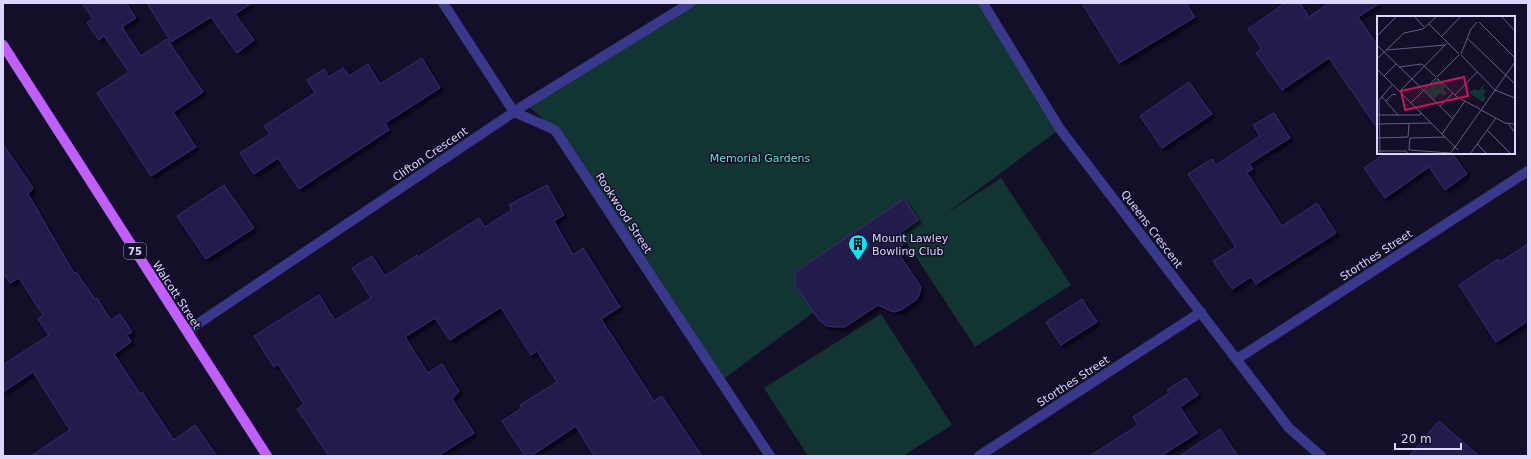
<svg xmlns="http://www.w3.org/2000/svg" width="1531" height="459" font-family="'DejaVu Sans',sans-serif">
  <style>
    .green { fill: #123432 }
    .building { fill: #231a4b; stroke: #392b78; filter: url(#shadow) }
    .lines { fill: none; stroke-linecap: round; stroke-linejoin: round }
    .street { stroke: #3a388a; stroke-width: 10 }
    .primary { stroke: #c15eff; stroke-width: 10 }
    .labels { text-anchor: middle; stroke-width: 3; stroke-linejoin: round; paint-order: stroke }
    .shield { fill: #130f29; stroke: #9f9bbf; stroke-width: 1 }
    .shield-label { font-size: 10px; font-weight: bold; fill: #dbd7ff }
    .street-label { font-size: 11px; fill: #dbd7ff; stroke: #130f29 }
    .park-label { font-size: 11px; fill: #5ce6c2; stroke: #130f29 }
    .poi-label { font-size: 11px; fill: #dbd7ff; stroke: #130f29; text-anchor: start }
    .inset-road { fill: none; stroke: #635f7f; stroke-width: 1 }
    .view { fill: #c2185b; fill-opacity: 0.15; stroke: #c2185b; stroke-width: 2 }
    .inset-edge { fill: none; stroke: #dbd7ff; stroke-width: 2 }
  </style>
  <defs>
    <filter id="shadow"><feDropShadow dx="3.5" dy="3.5" stdDeviation="1" flood-color="#0009"/></filter>
  </defs>
  <rect width="100%" height="100%" fill="#130f29"/>
  <g class="green">
    <path d="M 689,3 L 982,3 L 1060,129 L 944,215 L 1001,178 L 1071,285 L 975,347 L 907,243 L 721,381 L 555,130 L 526,104 Z"/>
    <path d="M 881,314 L 952,425 L 903,456 L 808,456 L 764,388 Z"/>
  </g>
  <g class="building">
    <path d="M 82,3 L 126,3 L 136,18 L 122,27 L 141,56 L 167,39 L 203,92 L 173,112 L 196,147 L 151,176 L 97,93 L 129,72 L 104,36 L 99,40 L 87,23 L 93,19 Z"/>
    <path d="M 147,3 L 252,3 L 235,14 L 254,40 L 237,53 L 211,17 L 171,42 Z"/>
    <path d="M 1082,3 L 1186,3 L 1195,17 L 1119,63 Z"/>
    <path d="M 1285,3 L 1300,3 L 1309,17 L 1329,3 L 1380,3 L 1358,17 L 1378,46 L 1378,129 L 1329,58 L 1282,90 L 1256,53 L 1262,49 L 1248,29 Z"/>
    <path d="M 422,58 L 440,88 L 385,123 L 389,130 L 299,189 L 278,158 L 254,174 L 240,153 L 270,134 L 264,126 L 315,93 L 307,80 L 324,69 L 329,77 L 343,68 L 349,76 L 368,64 L 380,84 Z"/>
    <path d="M 1189,82 L 1212,114 L 1162,148 L 1140,116 Z"/>
    <path d="M 1274,113 L 1290,138 L 1249,164 L 1253,169 L 1247,173 L 1282,226 L 1317,203 L 1336,233 L 1256,284 L 1251,277 L 1232,289 L 1213,261 L 1236,247 L 1188,174 L 1212,159 L 1216,165 L 1260,136 L 1253,125 Z"/>
    <path d="M 3,144 L 33,188 L 28,194 L 74,273 L 76,272 L 95,299 L 97,298 L 111,320 L 120,314 L 132,332 L 127,335 L 131,342 L 114,354 L 140,394 L 142,392 L 174,440 L 195,425 L 217,456 L 31,456 L 70,430 L 33,372 L 3,392 L 3,365 L 49,335 L 38,319 L 43,315 L 19,278 L 10,283 L 3,272 Z"/>
    <path d="M 1386,153 L 1452,153 L 1467,174 L 1445,190 L 1429,167 L 1385,198 L 1364,168 Z"/>
    <path d="M 224,185 L 254,228 L 206,259 L 177,216 Z"/>
    <path d="M 547,185 L 564,215 L 554,221 L 573,255 L 583,248 L 620,307 L 601,319 L 654,401 L 662,396 L 702,456 L 594,456 L 576,426 L 531,456 L 525,456 L 502,421 L 522,408 L 520,405 L 557,382 L 537,351 L 531,355 L 501,307 L 450,340 L 435,318 L 405,337 L 428,373 L 442,364 L 459,391 L 452,399 L 474,433 L 438,456 L 329,456 L 297,409 L 304,404 L 278,364 L 274,367 L 254,336 L 319,295 L 335,320 L 371,298 L 352,268 L 372,256 L 385,276 L 417,255 L 418,257 L 479,218 L 485,227 L 512,210 L 509,205 Z"/>
    <path d="M 904,199 L 918,220 L 900,233 L 902,246 L 897,251 L 921,287 L 919,295 L 916,300 L 901,310 L 893,312 L 878,305 L 845,327 L 835,327 L 826,326 L 819,320 L 795,285 L 795,275 L 798,270 Z"/>
    <path d="M 1528,244 L 1528,321 L 1496,342 L 1459,285 L 1498,259 L 1500,262 Z"/>
    <path d="M 1082,299 L 1097,322 L 1061,345 L 1046,322 Z"/>
    <path d="M 1186,378 L 1198,395 L 1180,407 L 1197,433 L 1161,456 L 1090,456 L 1138,425 L 1133,417 L 1169,393 L 1167,390 Z"/>
    <path d="M 1439,421 L 1479,456 L 1409,456 Z"/>
    <path d="M 1220,429 L 1238,456 L 1180,456 Z"/>
  </g>
  <g class="lines">
    <g class="street">
      <path d="M 443,3 L 514,112 L 555,130 L 770,456"/>
      <path d="M 983,3 L 1060,129 L 1289,428 L 1321,456"/>
      <path d="M 187,331 L 526,104 L 690,3"/>
      <path d="M 1237,359 L 1528,171"/>
      <path d="M 979,456 L 1201,312"/>
    </g>
    <path class="primary" d="M 3,45 L 267,456"/>
  </g>
  <defs>
    <g id="building-pin" transform="scale(1)"><path d="M0 17L-7.5 6A9.5 9.5 0 1 1 7.5 6Z" fill="#03e8ff" stroke="#130f29"/><path d="M-4-6H4V6H1V3H-1V6H-4ZM-2.5-4.3h1.7v1.8h-1.7ZM.8-4.3h1.7v1.8H.8ZM-2.5-1h1.7V.8h-1.7ZM.8-1h1.7V.8H.8Z" fill="#111"/></g>
  </defs>
  <g fill-rule="evenodd">
    <use href="#building-pin" x="858" y="244"/>
  </g>
  <g class="labels">
    <rect class="shield" x="124" y="243" width="22" height="16" rx="3"/>
    <g class="shield-label">
      <text x="135" y="255">75</text>
    </g>
    <g class="street-label">
      <text transform="translate(430 154) rotate(-34)" y="4">Clifton Crescent</text>
      <text transform="translate(624 213) rotate(57)" y="4">Rookwood Street</text>
      <text transform="translate(1152 229) rotate(53)" y="4">Queens Crescent</text>
      <text transform="translate(1376 255) rotate(-33)" y="4">Storthes Street</text>
      <text transform="translate(177 295) rotate(57)" y="4">Walcott Street</text>
      <text transform="translate(1073 381) rotate(-33)" y="4">Storthes Street</text>
    </g>
    <g class="park-label">
      <text x="760" y="162">Memorial Gardens</text>
    </g>
    <g class="poi-label">
      <text x="872" y="242">Mount Lawley<tspan x="872" dy="13">Bowling Club</tspan></text>
    </g>
  </g>
  <g transform="translate(1377 16)">
    <rect width="138" height="138" fill="#130f29"/>
    <path d="M 60,62 L 68,71 L 66,73 L 70,77 L 67,80 L 63,77 L 57,84 L 48,75 ZM 107,68 L 106,73 L 109,75 L 106,80 L 109,82 L 106,86 L 92,77 L 97,73 L 102,75 Z" fill="#123432"/>
    <path class="inset-road" d="M 37,0 L 48,12M 124,0 L 138,15M 102,6 L 138,42M 52,8 L 82,38M 0,20 L 20,0M 65,20 L 84,0M 90,22 L 138,68M 0,29 L 76,103M 10,34 L 68,29M 84,38 L 94,13 L 100,6M 84,39 L 118,74 L 138,82M 0,43 L 27,17 L 46,13 L 60,0M 22,51 L 45,48 L 59,61M 0,53 L 81,134M 7,60 L 19,48M 60,61 L 82,39M 60,62 L 80,81 L 103,93M 23,75 L 71,26M 78,79 L 100,56M 5,81 L 21,99M 9,85 L 16,78 L 19,79M 34,87 L 59,62M 63,90 L 76,77M 104,94 L 128,107 L 138,108M 0,99 L 43,99 L 44,97M 131,107 L 138,117M 0,108 L 54,107M 110,114 L 134,138M 65,118 L 88,85M 68,121 L 33,122 L 32,134 L 73,137M 0,122 L 31,121 L 32,108M 100,128 L 110,138M 0,135 L 29,135 L 31,138M 3,138 L 2,84 L 16,68M 73,138 L 138,46M 93,138 L 119,102"/>
    <path class="view" d="M 87,61 L 91,80 L 28,94 L 24,75 Z"/>
    <rect width="138" height="138" class="inset-edge"/>
  </g>
  <rect width="1531" height="459" fill="none" stroke="#dbd7ff" stroke-width="8"/>
  <path d="M1395 443v6h66v-6" fill="none" stroke="#dbd7ff" stroke-width="2"/>
  <text x="1401" y="443" font-size="12" fill="#dbd7ff" stroke="#130f29" stroke-width="3" paint-order="stroke">20 m</text>
</svg>
